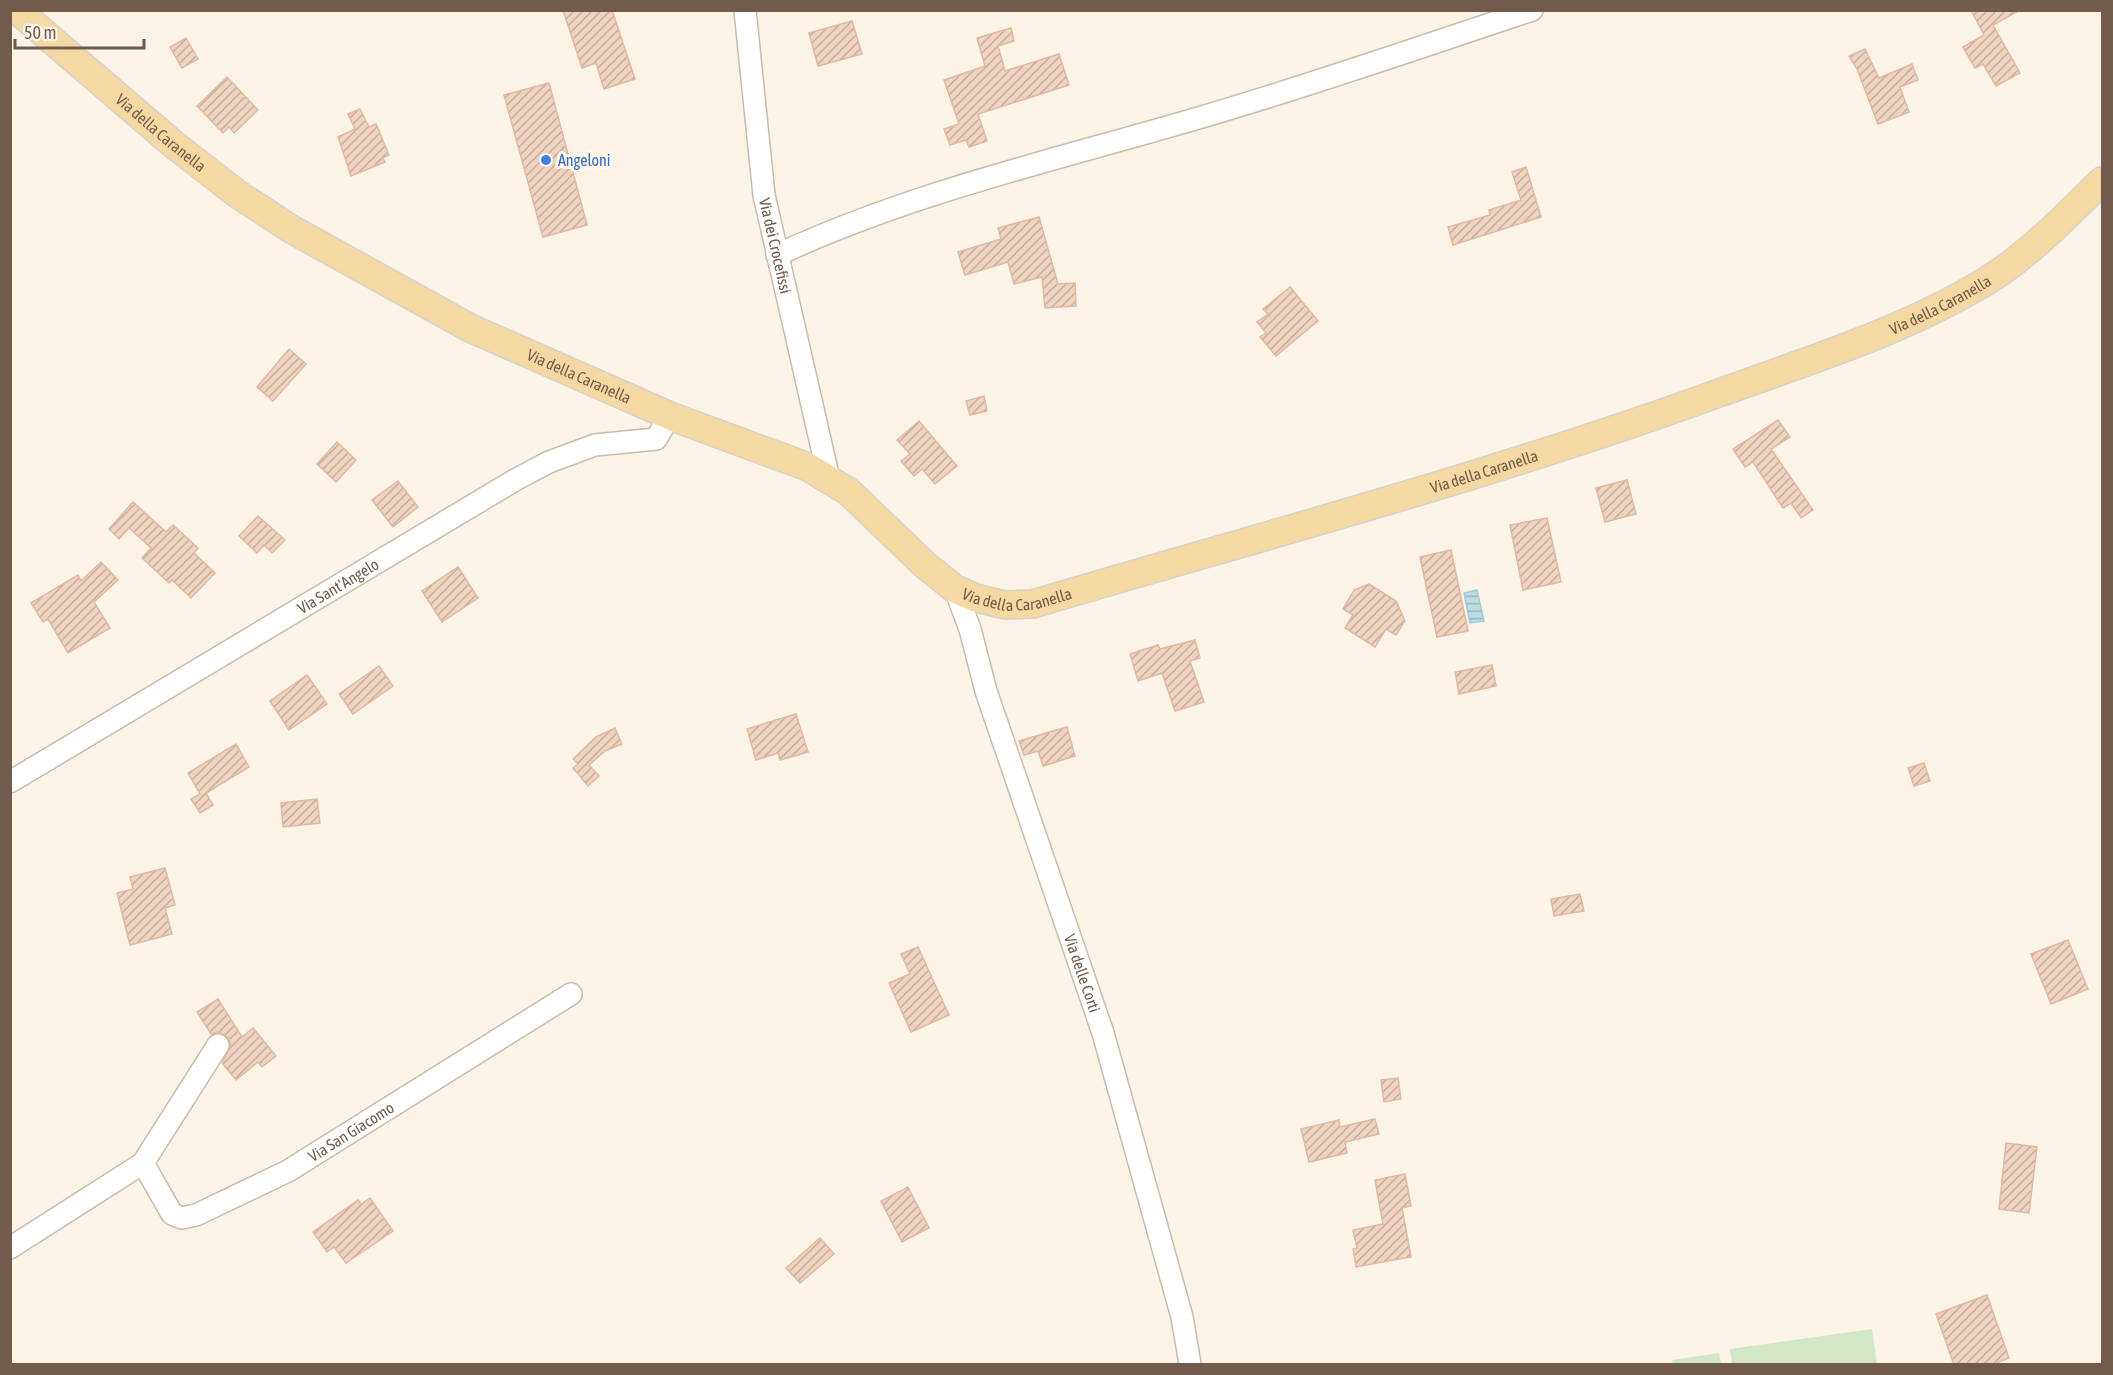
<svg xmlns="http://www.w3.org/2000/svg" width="2113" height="1375" font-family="'Asap Condensed',sans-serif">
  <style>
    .green { fill: #d2e8c5 }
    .water { fill: url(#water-rules); stroke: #a2cbd4; stroke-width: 1.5 }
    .building { fill: url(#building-hatch); stroke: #e0baa0; stroke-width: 1.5 }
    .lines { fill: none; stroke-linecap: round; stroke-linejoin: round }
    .minor-casing { stroke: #ccbbac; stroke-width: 24 }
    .major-casing { stroke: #d8d1cd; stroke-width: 30 }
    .minor { stroke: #fff; stroke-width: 21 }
    .major { stroke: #f5d9a2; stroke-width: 27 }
    .shop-dot { fill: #3f7fe0; stroke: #fef7eb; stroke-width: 2 }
    .labels { text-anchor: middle; stroke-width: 6; stroke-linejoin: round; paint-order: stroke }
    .street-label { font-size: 16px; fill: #725b4c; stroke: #fef7eb }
    .shop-label { font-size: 16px; fill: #366cbe; stroke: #fef7eb; text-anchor: start }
  </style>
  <defs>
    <pattern id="water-rules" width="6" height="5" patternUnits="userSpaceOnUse" patternTransform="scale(1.5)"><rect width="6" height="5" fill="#bbdce3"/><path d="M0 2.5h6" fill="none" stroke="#9cb5ba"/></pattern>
    <pattern id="building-hatch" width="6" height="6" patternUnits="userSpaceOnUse" patternTransform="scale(1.5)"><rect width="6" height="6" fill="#efd3bf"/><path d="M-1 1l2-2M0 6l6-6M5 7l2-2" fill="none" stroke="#c6ae9d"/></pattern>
  </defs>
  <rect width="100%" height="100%" fill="#fbf3e5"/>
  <g class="green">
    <path d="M 1872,1329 L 1877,1364 L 1732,1364 L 1730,1349 Z"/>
    <path d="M 1719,1353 L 1721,1364 L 1673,1364 L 1672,1360 Z"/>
  </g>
  <path class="water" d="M 1477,590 L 1484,621 L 1470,623 L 1464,593 Z"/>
  <g class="building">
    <path d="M 563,10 L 612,10 L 635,79 L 604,89 L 596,63 L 582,68 Z"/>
    <path d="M 1971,10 L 2020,10 L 1993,25 L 2020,73 L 1996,86 L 1983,64 L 1975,68 L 1963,47 L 1984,35 Z"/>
    <path d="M 852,21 L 862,54 L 818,66 L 809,33 Z"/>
    <path d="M 1011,28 L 1014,41 L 998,46 L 1005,71 L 1059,54 L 1069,85 L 978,114 L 987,141 L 969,147 L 966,140 L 950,145 L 944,129 L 959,124 L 944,80 L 985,66 L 977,38 Z"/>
    <path d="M 186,38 L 198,59 L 182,68 L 170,47 Z"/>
    <path d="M 1865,49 L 1879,78 L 1912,64 L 1918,80 L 1900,87 L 1909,112 L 1878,124 L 1857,69 L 1849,56 Z"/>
    <path d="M 227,77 L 258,110 L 234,133 L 229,127 L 223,133 L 197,106 Z"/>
    <path d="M 549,83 L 587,225 L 543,237 L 504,95 Z"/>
    <path d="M 360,109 L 369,127 L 376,124 L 389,155 L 383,158 L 385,162 L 351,176 L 338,137 L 355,129 L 348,114 Z"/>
    <path d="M 1526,167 L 1541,217 L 1453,245 L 1448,227 L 1490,215 L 1489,210 L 1521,200 L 1512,172 Z"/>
    <path d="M 1039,217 L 1058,284 L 1075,283 L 1076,306 L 1045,308 L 1042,277 L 1014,284 L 1008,262 L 965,275 L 958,252 L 1001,239 L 998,228 Z"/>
    <path d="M 1290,287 L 1318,321 L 1276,356 L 1260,337 L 1266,333 L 1257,322 L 1268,314 L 1263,309 Z"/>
    <path d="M 289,349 L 306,364 L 273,401 L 257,387 Z"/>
    <path d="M 984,396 L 987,411 L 970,415 L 966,401 Z"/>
    <path d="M 1778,420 L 1790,437 L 1771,449 L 1813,510 L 1801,518 L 1791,503 L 1783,508 L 1753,462 L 1745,467 L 1733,449 Z"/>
    <path d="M 919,421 L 957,466 L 935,484 L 922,469 L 914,476 L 901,461 L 910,454 L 897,440 Z"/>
    <path d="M 337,442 L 356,460 L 336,482 L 317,464 Z"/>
    <path d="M 1627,480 L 1636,514 L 1605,522 L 1596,488 Z"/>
    <path d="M 398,481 L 418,507 L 393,527 L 372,500 Z"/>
    <path d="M 133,502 L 166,532 L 173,525 L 198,548 L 194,553 L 215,573 L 191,598 L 172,580 L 169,583 L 142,558 L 151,548 L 129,528 L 119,539 L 109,529 Z"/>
    <path d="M 258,516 L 285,540 L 272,553 L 264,545 L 257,553 L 239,536 Z"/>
    <path d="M 1547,518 L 1561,582 L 1523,590 L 1510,525 Z"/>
    <path d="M 1451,550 L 1468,631 L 1437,637 L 1420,557 Z"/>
    <path d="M 101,562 L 118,580 L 94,602 L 110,628 L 68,653 L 48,619 L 43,622 L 31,603 L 78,575 L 81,581 Z"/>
    <path d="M 458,567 L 478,598 L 442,622 L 422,591 Z"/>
    <path d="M 1369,584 L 1396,601 L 1405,621 L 1396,635 L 1386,629 L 1375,647 L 1345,628 L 1353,615 L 1343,609 L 1354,590 Z"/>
    <path d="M 1195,640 L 1200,658 L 1190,661 L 1204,702 L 1175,711 L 1162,673 L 1138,681 L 1130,654 L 1158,645 L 1160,649 Z"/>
    <path d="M 1492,665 L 1496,686 L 1459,694 L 1455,672 Z"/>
    <path d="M 379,666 L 393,686 L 353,714 L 339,694 Z"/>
    <path d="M 307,675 L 327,704 L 289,730 L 270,701 Z"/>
    <path d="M 796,714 L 808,752 L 780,760 L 778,753 L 756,760 L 747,729 Z"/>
    <path d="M 1067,727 L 1075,756 L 1043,766 L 1038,751 L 1024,755 L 1019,741 Z"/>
    <path d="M 615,728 L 622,744 L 605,751 L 589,765 L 599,776 L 588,786 L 573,768 L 578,764 L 573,759 L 596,737 Z"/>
    <path d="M 236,744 L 249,767 L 206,793 L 213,805 L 200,813 L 191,799 L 200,794 L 188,773 Z"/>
    <path d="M 1924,763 L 1930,781 L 1914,786 L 1908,768 Z"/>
    <path d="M 317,799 L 320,823 L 283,827 L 281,803 Z"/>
    <path d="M 165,868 L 175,905 L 165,908 L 172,934 L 130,945 L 117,893 L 133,889 L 130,877 Z"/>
    <path d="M 1580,894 L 1584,911 L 1554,916 L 1551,899 Z"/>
    <path d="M 2068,940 L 2088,989 L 2051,1004 L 2031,954 Z"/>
    <path d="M 918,947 L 949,1015 L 911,1032 L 889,983 L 910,974 L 901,954 Z"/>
    <path d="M 218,999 L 242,1037 L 253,1028 L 276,1056 L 262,1067 L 258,1062 L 236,1080 L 222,1063 L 231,1046 L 229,1039 L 219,1032 L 211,1034 L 197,1012 Z"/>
    <path d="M 1398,1078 L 1401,1099 L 1384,1102 L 1381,1080 Z"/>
    <path d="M 1375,1119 L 1379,1134 L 1345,1142 L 1347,1153 L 1309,1162 L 1301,1129 L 1339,1120 L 1340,1127 Z"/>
    <path d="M 2006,1143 L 2037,1147 L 2029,1213 L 1999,1209 Z"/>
    <path d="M 1405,1174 L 1411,1206 L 1402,1208 L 1411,1257 L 1356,1267 L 1353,1249 L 1357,1248 L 1353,1230 L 1383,1224 L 1375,1180 Z"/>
    <path d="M 908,1187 L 929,1228 L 902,1242 L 881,1201 Z"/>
    <path d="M 370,1198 L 393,1231 L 346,1263 L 334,1247 L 327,1252 L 313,1232 L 358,1200 L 361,1204 Z"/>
    <path d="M 820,1238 L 834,1254 L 800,1283 L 786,1268 Z"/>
    <path d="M 1987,1295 L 2009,1358 L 1991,1365 L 1954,1365 L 1936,1314 Z"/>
  </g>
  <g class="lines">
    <g class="minor-casing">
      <g id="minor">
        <path id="s1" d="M 745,10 L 764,195 L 829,479"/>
        <path d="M 777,255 C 910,193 1055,160 1195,119 C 1309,86 1420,47 1532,10"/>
        <path id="s2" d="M 955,589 L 970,629 L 986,691 L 1103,1033 L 1182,1317 L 1190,1364"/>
        <path id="s3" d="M 10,782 L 515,480 L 549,462 L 595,445 L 656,439 L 670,416"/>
        <path id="s4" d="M 143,1163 L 172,1214 L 182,1218 L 196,1215 L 288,1171 L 571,994"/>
        <path d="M 10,1248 L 143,1163 L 218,1045"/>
      </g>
    </g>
    <g class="major-casing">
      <g id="major">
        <path id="s5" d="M 17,10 L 172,143 L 236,193 L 291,229 L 470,328 L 670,416 L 808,467 L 849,492 L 925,565 L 955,589 L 976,598 L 1005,605 L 1033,604 C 1262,536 1494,475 1719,393 C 1810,360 1905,331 1988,280 C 2031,253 2066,216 2102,181"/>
      </g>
    </g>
    <use href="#minor" class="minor"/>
    <use href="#major" class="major"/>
  </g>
  <circle class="shop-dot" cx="546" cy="160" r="6"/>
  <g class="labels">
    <g class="street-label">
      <text dy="6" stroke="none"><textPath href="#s5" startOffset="189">Via della Caranella</textPath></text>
      <text dy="6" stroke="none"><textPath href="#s1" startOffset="238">Via dei Crocefissi</textPath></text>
      <text dy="6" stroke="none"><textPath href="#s5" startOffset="2150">Via della Caranella</textPath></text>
      <text dy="6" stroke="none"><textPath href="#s5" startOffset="675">Via della Caranella</textPath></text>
      <text dy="6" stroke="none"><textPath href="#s5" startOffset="1664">Via della Caranella</textPath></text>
      <text dy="6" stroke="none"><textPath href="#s3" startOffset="382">Via Sant'Angelo</textPath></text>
      <text dy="6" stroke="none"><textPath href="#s5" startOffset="1178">Via della Caranella</textPath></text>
      <text dy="6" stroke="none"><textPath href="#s2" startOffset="405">Via delle Corti</textPath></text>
      <text dy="6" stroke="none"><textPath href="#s4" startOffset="260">Via San Giacomo</textPath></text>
    </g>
    <g class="shop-label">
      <text x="558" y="166">Angeloni</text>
    </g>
  </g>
  <rect width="2113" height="1375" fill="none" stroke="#725b4c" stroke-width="24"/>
  <path d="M15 39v9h129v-9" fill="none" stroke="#725b4c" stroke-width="3"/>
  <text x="24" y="39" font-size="18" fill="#725b4c" stroke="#fef7eb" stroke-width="4.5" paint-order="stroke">50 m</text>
</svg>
